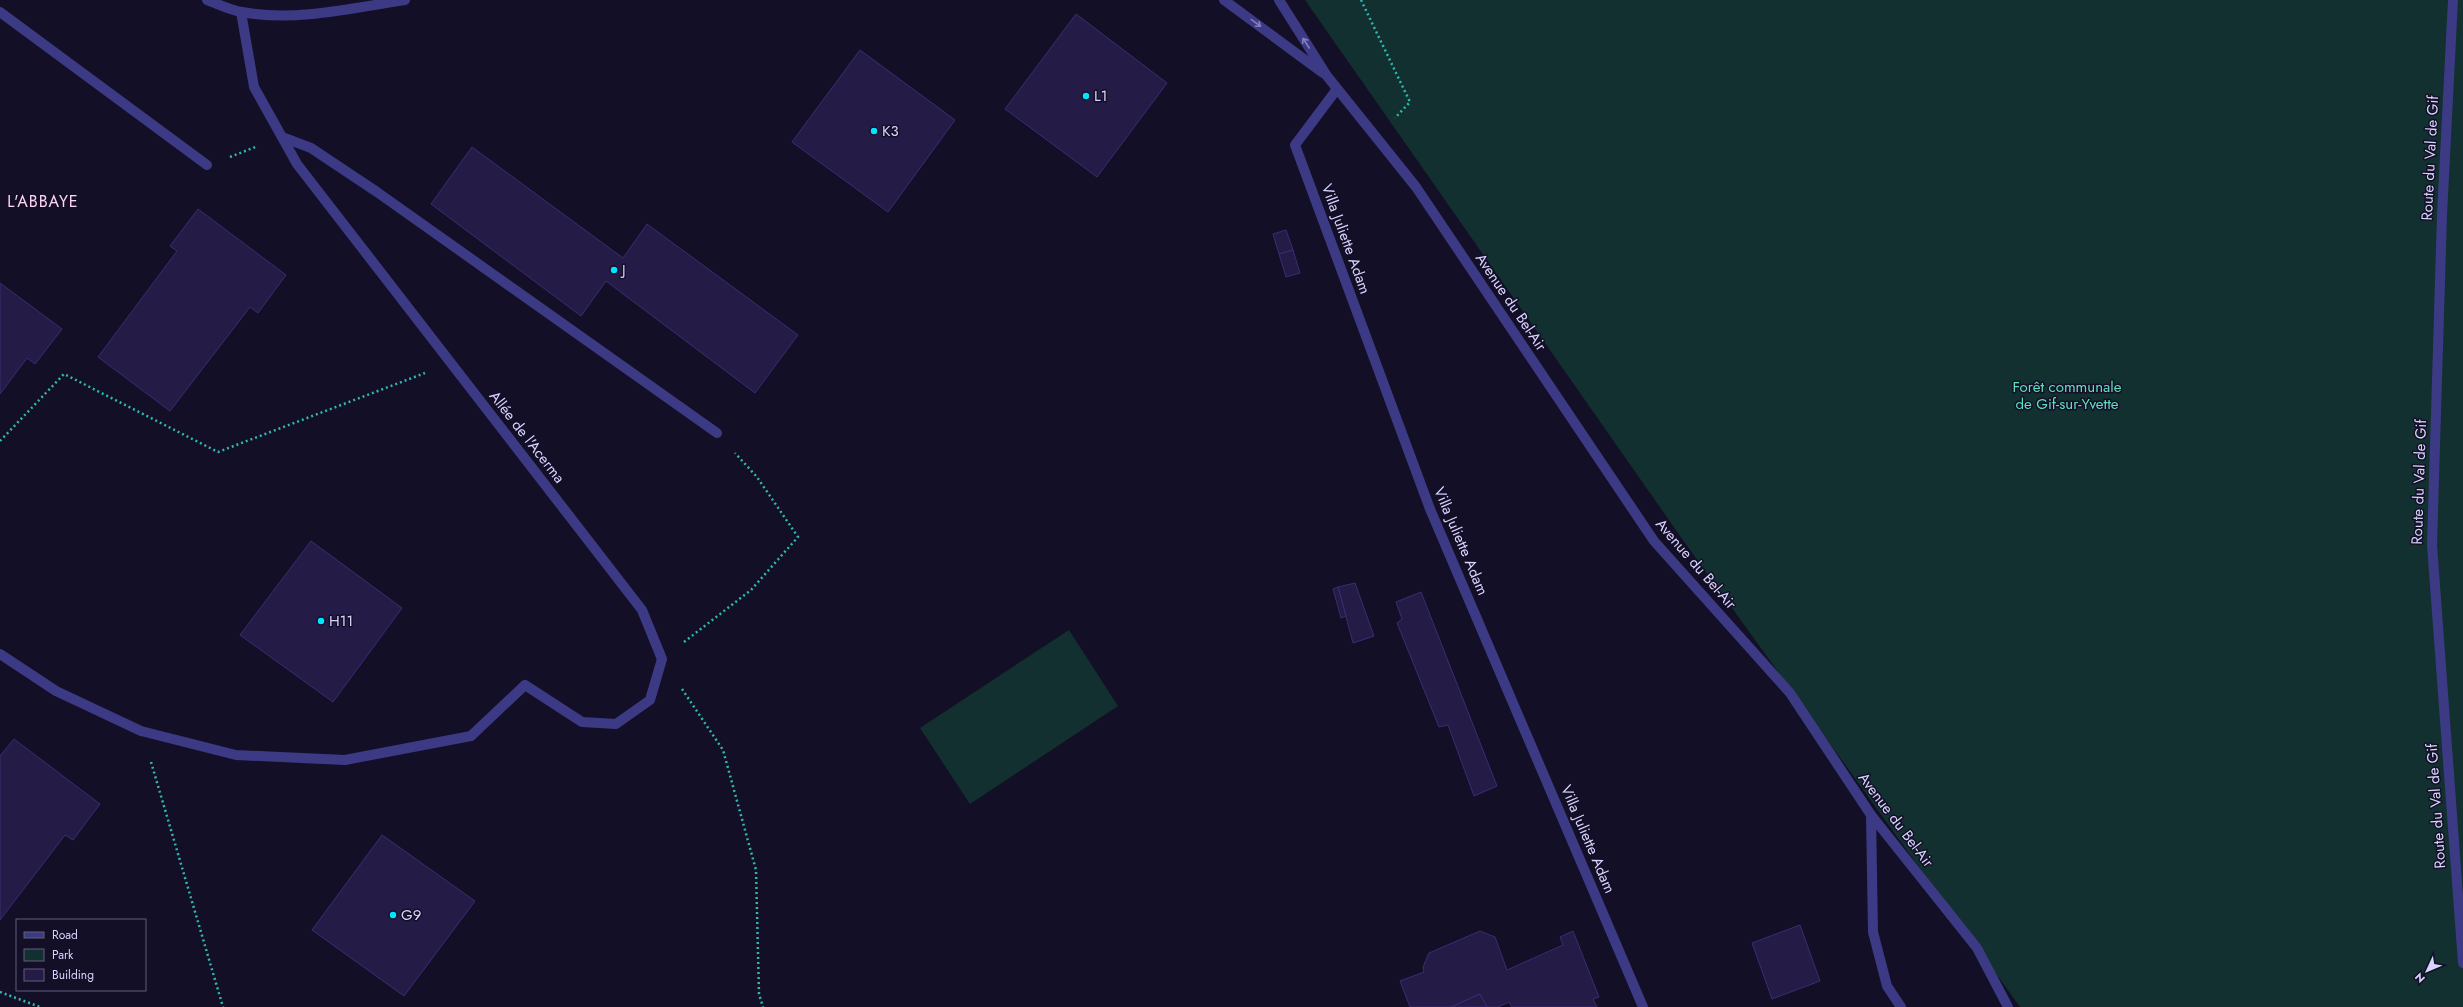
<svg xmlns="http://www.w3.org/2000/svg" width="2463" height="1007" font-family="Jost,sans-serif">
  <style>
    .green { fill: #12302f }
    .building { fill: #241b47; stroke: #3b2d73 }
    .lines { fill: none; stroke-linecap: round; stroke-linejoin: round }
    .path { stroke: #2fb8b0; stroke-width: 2.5; stroke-dasharray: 2 3; stroke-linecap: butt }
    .service { stroke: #3d3a85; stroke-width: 10 }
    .minor { stroke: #3d3a85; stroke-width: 10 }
    .tertiary { stroke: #3d3a85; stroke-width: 10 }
    .oneway { stroke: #837fbc }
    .poi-dot { fill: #00e5ff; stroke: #130f26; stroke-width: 1.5 }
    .labels { text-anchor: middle; stroke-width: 3; stroke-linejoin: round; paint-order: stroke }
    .poi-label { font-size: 15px; fill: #d9d4ff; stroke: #130f26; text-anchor: start }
    .street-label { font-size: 15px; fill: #d9d4ff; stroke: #130f26 }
    .park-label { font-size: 15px; fill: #5fe0c0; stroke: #130f26 }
    .neighbourhood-label { font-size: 16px; letter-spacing: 1px; fill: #ffd6f0; stroke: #130f26 }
  </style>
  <rect width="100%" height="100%" fill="#130f26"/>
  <g class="green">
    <path d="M 1305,0 L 2463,0 L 2463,1007 L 2020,1007 L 1685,543 Z"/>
    <path d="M 1069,630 L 1118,706 L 970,804 L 920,728 Z"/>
  </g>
  <g class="building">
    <path d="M 1076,14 L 1167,83 L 1097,177 L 1005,109 Z"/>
    <path d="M 860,50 L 955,120 L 888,212 L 792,142 Z"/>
    <path d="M 472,147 L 623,258 L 647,224 L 798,335 L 755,393 L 606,281 L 581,316 L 431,204 Z"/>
    <path d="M 198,209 L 286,275 L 258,313 L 250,307 L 170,411 L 98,357 L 177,251 L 170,246 Z"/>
    <path d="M 1286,230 L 1293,250 L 1279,254 L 1273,234 Z"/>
    <path d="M 1293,250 L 1300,273 L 1286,277 L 1279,254 Z"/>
    <path d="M 0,283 L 62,329 L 35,364 L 27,358 L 0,394 Z"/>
    <path d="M 311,541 L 402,608 L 333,702 L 240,635 Z"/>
    <path d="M 1355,583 L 1374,636 L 1353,643 L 1338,587 Z"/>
    <path d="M 1338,587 L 1346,616 L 1341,618 L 1333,589 Z"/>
    <path d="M 1421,592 L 1497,786 L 1474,796 L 1448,725 L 1439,727 L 1397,623 L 1402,619 L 1396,602 Z"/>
    <path d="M 14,739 L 100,804 L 73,840 L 65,835 L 0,920 L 0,756 Z"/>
    <path d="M 382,835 L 475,901 L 404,996 L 312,930 Z"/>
    <path d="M 1800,925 L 1820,981 L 1772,999 L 1752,943 Z"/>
    <path d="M 1480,931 L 1495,937 L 1507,970 L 1563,945 L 1560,937 L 1573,931 L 1599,997 L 1593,999 L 1597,1007 L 1512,1007 L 1509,1002 L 1498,1007 L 1487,1007 L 1480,994 L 1451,1007 L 1410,1007 L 1400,981 L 1424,972 L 1423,967 L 1429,953 Z"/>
    <path d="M 1480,994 L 1487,1007 L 1451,1007 Z"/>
  </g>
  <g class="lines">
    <g class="path">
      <path d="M 1361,0 L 1410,102 L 1395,118"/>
      <path d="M 230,157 L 258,146"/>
      <path d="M 0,441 L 64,374 L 218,452 L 425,373"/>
      <path d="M 684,642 L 751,590 L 798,537 L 757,477 L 735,453"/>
      <path d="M 682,689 L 723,750 L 756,870 L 759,994 L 763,1007"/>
      <path d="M 151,762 L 223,1007"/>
      <path d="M 0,992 L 40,1007"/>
    </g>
    <g class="service">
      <path d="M 0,12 L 207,165"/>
      <path d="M 282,137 L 311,148 L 377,192 L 717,433"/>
      <path d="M 0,654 L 56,691 L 141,731 L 236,755 L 345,760 L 471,736"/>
    </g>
    <g class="minor">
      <path d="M 241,12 L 254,87 L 297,164 L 642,610 L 662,659 L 650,700 L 616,724 L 582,722 L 525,685 L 471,736"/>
      <path d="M 1337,89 L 1295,145 L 1430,509 L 1643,1007"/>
      <path d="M 1871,815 L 1873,932 L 1887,986 L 1901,1007"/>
    </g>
    <g class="tertiary">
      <path d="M 207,0 C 218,4 230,10 242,12 C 294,22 353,8 405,0"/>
      <path d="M 1224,0 L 1323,73"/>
      <path d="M 1279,0 L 1327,76 L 1416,187 L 1654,541 L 1790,693 L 1871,815 L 1977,948 L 2008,1007"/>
      <path d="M 2453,0 L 2442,215 L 2432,545 L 2463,963"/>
    </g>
  </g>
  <defs><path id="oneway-shaft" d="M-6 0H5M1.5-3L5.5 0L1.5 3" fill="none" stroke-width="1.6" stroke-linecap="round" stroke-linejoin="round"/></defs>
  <g class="oneway">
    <use href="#oneway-shaft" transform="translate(1256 23) rotate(36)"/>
    <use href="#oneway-shaft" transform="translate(1306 43) rotate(-123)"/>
  </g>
  <g class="poi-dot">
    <circle cx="1086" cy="96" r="4"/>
    <circle cx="874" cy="131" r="4"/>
    <circle cx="614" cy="270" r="4"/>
    <circle cx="321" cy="621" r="4"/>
    <circle cx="393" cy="915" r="4"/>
  </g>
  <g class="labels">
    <g class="poi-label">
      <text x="1094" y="101">L1</text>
      <text x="882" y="136">K3</text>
      <text x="622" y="275">J</text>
      <text x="329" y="626">H11</text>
      <text x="401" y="920">G9</text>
    </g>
    <g class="street-label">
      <text transform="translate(2430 158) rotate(-87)" y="5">Route du Val de Gif</text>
      <text transform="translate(1346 239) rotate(70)" y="5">Villa Juliette Adam</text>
      <text transform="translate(1511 302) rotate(56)" y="5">Avenue du Bel-Air</text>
      <text transform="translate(527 437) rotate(52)" y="5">Allée de l'Acerma</text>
      <text transform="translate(2419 482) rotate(-88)" y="5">Route du Val de Gif</text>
      <text transform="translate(1461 541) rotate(67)" y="5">Villa Juliette Adam</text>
      <text transform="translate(1696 564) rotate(49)" y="5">Avenue du Bel-Air</text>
      <text transform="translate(2436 806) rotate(-94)" y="5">Route du Val de Gif</text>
      <text transform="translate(1896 820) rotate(53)" y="5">Avenue du Bel-Air</text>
      <text transform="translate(1588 839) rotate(67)" y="5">Villa Juliette Adam</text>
    </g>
    <g class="park-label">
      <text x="2067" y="392">Forêt communale<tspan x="2067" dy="17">de Gif-sur-Yvette</tspan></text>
    </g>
    <g class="neighbourhood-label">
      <text x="43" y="207">L'ABBAYE</text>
    </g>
  </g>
  <rect x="16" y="919" width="130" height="72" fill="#130f26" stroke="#625e7d"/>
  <rect x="24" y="932" width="20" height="6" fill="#3d3a85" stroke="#625e7d"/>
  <text x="52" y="939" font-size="12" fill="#d9d4ff">Road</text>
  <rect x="24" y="949" width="20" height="12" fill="#12302f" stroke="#625e7d"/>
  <text x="52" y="959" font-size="12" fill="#d9d4ff">Park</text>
  <rect x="24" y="969" width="20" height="12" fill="#241b47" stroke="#625e7d"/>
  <text x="52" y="979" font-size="12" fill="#d9d4ff">Building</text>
  <g transform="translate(2427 971) rotate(226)" stroke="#130f26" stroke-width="3" paint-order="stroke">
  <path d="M0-3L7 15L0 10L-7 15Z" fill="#d9d4ff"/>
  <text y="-6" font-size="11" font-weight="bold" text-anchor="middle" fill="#d9d4ff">N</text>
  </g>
</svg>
